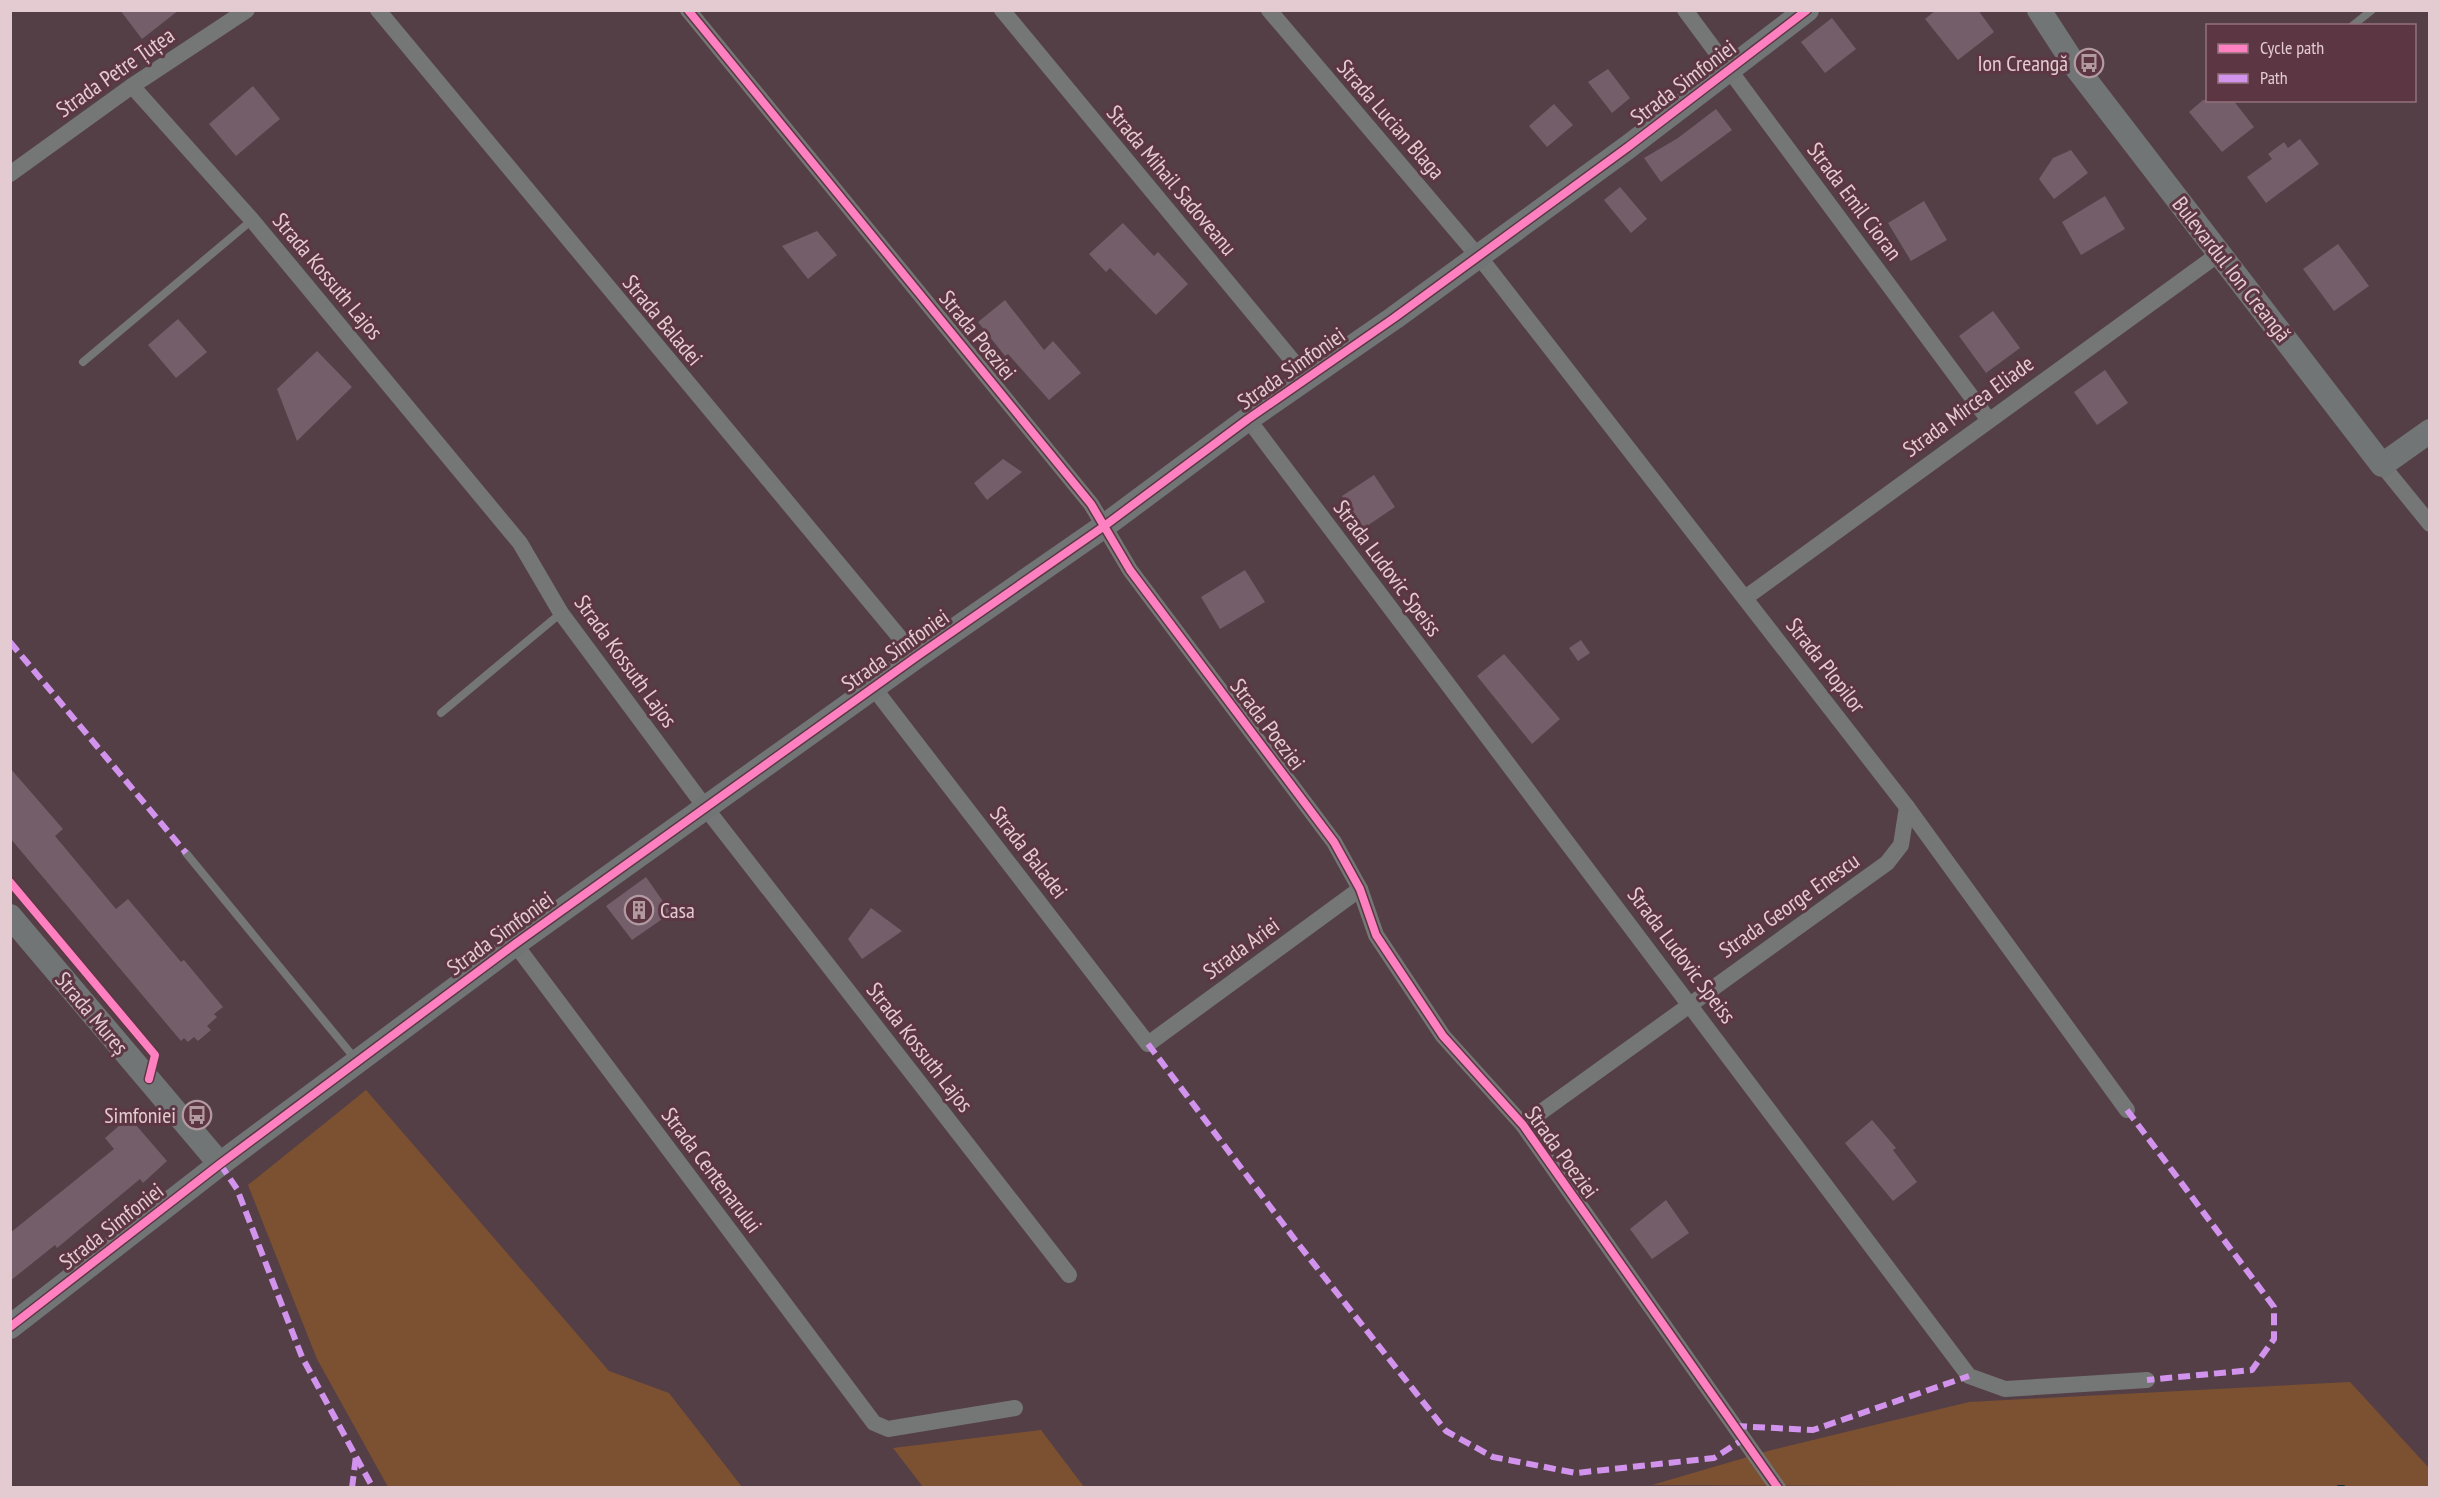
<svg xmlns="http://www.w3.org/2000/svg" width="2440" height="1498" font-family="'PT Sans Narrow',sans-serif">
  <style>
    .green { fill: #7c5131 }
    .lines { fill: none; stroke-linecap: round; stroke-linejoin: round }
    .stream { stroke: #082c41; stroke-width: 6 }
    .building { fill: #735e6a }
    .lane { stroke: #757676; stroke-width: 8 }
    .street { stroke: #757676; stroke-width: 16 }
    .secondary { stroke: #717575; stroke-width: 24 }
    .quiet { stroke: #d193ec; stroke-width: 6; stroke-dasharray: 12 6; stroke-linecap: butt }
    .cycleway-casing { stroke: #5d3643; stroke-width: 11 }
    .cycleway { stroke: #ff80c0; stroke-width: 8 }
    .labels { text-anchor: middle; stroke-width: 6; stroke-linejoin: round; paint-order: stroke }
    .poi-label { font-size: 22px; fill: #e4cbd2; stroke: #5d3643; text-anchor: end }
    .street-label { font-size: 22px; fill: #e4cbd2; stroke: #5d3643 }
  </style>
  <rect width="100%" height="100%" fill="#543f46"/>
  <g class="green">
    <path d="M 366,1090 L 609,1371 L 669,1393 L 742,1487 L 388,1487 L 317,1359 L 248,1185 Z"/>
    <path d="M 2350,1382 L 2430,1469 L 2429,1488 L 1652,1485 L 1768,1451 L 1969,1402 Z"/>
    <path d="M 1041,1430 L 1084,1487 L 923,1487 L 893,1448 Z"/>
  </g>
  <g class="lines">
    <path class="stream" d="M 2339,1488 L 2343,1488"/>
  </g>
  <g class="building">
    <path d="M 120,10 L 179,10 L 142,39 Z"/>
    <path d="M 1936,10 L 1978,10 L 1994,32 L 1958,60 L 1925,19 Z"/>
    <path d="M 1832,18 L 1856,49 L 1825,73 L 1801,42 Z"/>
    <path d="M 1608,69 L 1630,98 L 1612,113 L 1588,82 Z"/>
    <path d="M 253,86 L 280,119 L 236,156 L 209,124 Z"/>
    <path d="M 2203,100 L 2233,100 L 2254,127 L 2222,152 L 2189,112 Z"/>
    <path d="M 1554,104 L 1573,125 L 1547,147 L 1529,126 Z"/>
    <path d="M 1716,109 L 1732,130 L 1661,182 L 1644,158 L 1678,138 Z"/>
    <path d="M 2300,139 L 2319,164 L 2266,203 L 2247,177 L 2272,159 L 2268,154 L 2284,142 L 2288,148 Z"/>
    <path d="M 2071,150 L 2088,173 L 2054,199 L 2039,179 L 2053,158 Z"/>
    <path d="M 1620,187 L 1647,219 L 1631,233 L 1604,200 Z"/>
    <path d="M 2105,196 L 2125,229 L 2081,255 L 2062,222 Z"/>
    <path d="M 1924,201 L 1947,240 L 1911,261 L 1888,223 Z"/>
    <path d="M 1123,223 L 1154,256 L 1158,252 L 1188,284 L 1156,315 L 1110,268 L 1106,272 L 1089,254 Z"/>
    <path d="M 817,231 L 837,255 L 808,279 L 782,246 Z"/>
    <path d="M 2338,244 L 2369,286 L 2334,311 L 2303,269 Z"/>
    <path d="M 1005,300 L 1044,350 L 1053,341 L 1081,373 L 1049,400 L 1008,354 L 1005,356 L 978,322 Z"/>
    <path d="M 1993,311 L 2020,348 L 1986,373 L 1959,336 Z"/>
    <path d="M 178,319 L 207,352 L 176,378 L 148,345 Z"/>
    <path d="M 317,351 L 352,387 L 297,441 L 277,389 Z"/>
    <path d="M 2105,370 L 2128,403 L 2097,425 L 2074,392 Z"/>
    <path d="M 1003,459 L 1022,472 L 987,500 L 974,483 Z"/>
    <path d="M 1374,475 L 1395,507 L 1364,528 L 1342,496 Z"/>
    <path d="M 1245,570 L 1265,602 L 1220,629 L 1201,597 Z"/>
    <path d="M 1581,640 L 1590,653 L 1578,661 L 1569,648 Z"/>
    <path d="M 1504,654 L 1560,719 L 1532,744 L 1477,676 Z"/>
    <path d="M 10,768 L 63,829 L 55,836 L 116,909 L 128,899 L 181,962 L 184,960 L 223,1007 L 214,1014 L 217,1017 L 207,1026 L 211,1030 L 198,1041 L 194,1037 L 188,1042 L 184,1038 L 181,1041 L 10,838 Z"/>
    <path d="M 646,877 L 671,913 L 632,940 L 606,906 Z"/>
    <path d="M 871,908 L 902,931 L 862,959 L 848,939 Z"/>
    <path d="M 129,1117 L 167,1161 L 143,1183 L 140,1179 L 57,1248 L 55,1245 L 10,1281 L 10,1233 L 114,1149 L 105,1138 Z"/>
    <path d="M 1872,1120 L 1896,1148 L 1893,1150 L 1917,1182 L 1893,1201 L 1845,1143 Z"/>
    <path d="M 1666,1200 L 1689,1233 L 1652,1259 L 1630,1229 Z"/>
  </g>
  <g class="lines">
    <g class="lane">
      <path d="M 2352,26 L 2372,10"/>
      <path d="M 83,362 L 252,220"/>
      <path d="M 441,713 L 561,613"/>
      <path d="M 186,853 L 357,1061"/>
    </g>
    <g class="street">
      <path d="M 378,10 L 916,657"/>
      <path d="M 688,10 L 1091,504 L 1130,570 L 1334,842 L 1360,889 L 1376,935 L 1443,1036 L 1523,1125 L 1778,1488"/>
      <path d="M 1002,10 L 1307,378"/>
      <path d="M 1269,10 L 1488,268 L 1907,807 L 2127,1110"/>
      <path d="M 1685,10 L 1988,419"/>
      <path d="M 132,86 L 252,220 L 520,543 L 561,613 L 705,807 L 1069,1275"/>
      <path d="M 10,174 L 132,86 L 247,10"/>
      <path d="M 1248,419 L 1969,1376 L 2005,1389 L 2147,1380"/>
      <path d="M 2382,465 L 2430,524"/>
      <path d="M 1745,598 L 2220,253"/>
      <path d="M 873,687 L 1148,1044 L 1360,889"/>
      <path d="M 515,944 L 874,1423 L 888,1429 L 1015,1408"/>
      <path d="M 1523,1125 L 1887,863 L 1901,845 L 1907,807"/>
    </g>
    <g class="secondary">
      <path d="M 2039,10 L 2078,70 L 2382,465 L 2430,431"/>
      <path d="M 10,916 L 220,1164"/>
      <path d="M 10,1327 L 220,1164 L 515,944 L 916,657 L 1103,527 L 1248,419 L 1394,318 L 1628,147 L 1807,10"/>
    </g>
    <g class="quiet">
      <path d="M 10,642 L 186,853"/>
      <path d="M 1148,1044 L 1299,1245 L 1446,1431 L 1493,1457 L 1576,1473 L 1714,1458 L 1744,1439"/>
      <path d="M 2127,1110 L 2274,1307 L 2274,1339 L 2252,1370 L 2147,1380"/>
      <path d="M 220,1164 L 237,1189 L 302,1357 L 373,1488"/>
      <path d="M 1735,1426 L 1813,1430 L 1969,1376"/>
      <path d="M 352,1488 L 356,1456"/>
    </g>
    <g class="cycleway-casing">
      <g id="cycleway">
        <path d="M 688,10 L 1091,504 L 1130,570 L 1334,842 L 1360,889 L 1376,935 L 1443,1036 L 1523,1125 L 1778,1488"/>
        <path d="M 10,882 L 155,1055 L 149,1079"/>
        <path d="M 10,1327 L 220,1164 L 515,944 L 916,657 L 1103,527 L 1248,419 L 1394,318 L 1628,147 L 1807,10"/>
      </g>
    </g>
    <use href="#cycleway" class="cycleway"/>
  </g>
  <defs>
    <g id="bus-ring" transform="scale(1.5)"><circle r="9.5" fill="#5d3643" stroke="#b29aa1" stroke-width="1.5"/><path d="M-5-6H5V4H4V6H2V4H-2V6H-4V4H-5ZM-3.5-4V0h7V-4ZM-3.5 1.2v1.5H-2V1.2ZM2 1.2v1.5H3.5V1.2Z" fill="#b29aa1"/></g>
    <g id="building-ring" transform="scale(1.5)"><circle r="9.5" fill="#5d3643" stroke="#b29aa1" stroke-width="1.5"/><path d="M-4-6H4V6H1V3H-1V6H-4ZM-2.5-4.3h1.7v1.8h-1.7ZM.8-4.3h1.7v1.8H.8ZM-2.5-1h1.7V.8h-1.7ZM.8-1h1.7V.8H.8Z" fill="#b29aa1"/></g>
  </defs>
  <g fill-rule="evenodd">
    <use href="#bus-ring" x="2089" y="63"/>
    <use href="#building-ring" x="639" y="910"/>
    <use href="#bus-ring" x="197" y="1115"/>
  </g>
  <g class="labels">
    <g class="poi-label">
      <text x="2068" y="71">Ion Creangă</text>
      <text x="660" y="918" text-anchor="start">Casa</text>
      <text x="176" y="1123">Simfoniei</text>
    </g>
    <g class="street-label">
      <text transform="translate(115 72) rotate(-35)" y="8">Strada Petre Țuțea</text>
      <text transform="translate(1683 82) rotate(-37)" y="8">Strada Simfoniei</text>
      <text transform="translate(1391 119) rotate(49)" y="8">Strada Lucian Blaga</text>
      <text transform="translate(1172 180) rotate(50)" y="8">Strada Mihail Sadoveanu</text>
      <text transform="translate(1855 201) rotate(53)" y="8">Strada Emil Cioran</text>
      <text transform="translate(2232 269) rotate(52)" y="8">Bulevardul Ion Creangă</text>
      <text transform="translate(328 276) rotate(50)" y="8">Strada Kossuth Lajos</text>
      <text transform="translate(663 320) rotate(50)" y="8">Strada Baladei</text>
      <text transform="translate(978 335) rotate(51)" y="8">Strada Poeziei</text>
      <text transform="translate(1291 368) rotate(-35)" y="8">Strada Simfoniei</text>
      <text transform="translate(1968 406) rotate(-36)" y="8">Strada Mircea Eliade</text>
      <text transform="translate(1388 568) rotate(53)" y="8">Strada Ludovic Speiss</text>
      <text transform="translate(895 650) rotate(-35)" y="8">Strada Simfoniei</text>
      <text transform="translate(626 661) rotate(54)" y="8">Strada Kossuth Lajos</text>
      <text transform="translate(1826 665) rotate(52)" y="8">Strada Plopilor</text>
      <text transform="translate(1268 724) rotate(53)" y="8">Strada Poeziei</text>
      <text transform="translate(1029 852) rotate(52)" y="8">Strada Baladei</text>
      <text transform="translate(1789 905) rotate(-35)" y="8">Strada George Enescu</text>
      <text transform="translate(500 933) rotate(-36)" y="8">Strada Simfoniei</text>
      <text transform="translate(1241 948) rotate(-36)" y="8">Strada Ariei</text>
      <text transform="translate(1682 955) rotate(53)" y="8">Strada Ludovic Speiss</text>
      <text transform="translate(92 1013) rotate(50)" y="8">Strada Mureș</text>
      <text transform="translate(920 1047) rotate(52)" y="8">Strada Kossuth Lajos</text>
      <text transform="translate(1562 1152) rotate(54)" y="8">Strada Poeziei</text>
      <text transform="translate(712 1170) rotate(53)" y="8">Strada Centenarului</text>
      <text transform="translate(111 1226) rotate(-38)" y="8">Strada Simfoniei</text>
    </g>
  </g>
  <rect width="2440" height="1498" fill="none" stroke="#e4cbd2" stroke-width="24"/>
  <rect x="2206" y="24" width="210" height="78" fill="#5d3643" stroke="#93727c" stroke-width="1.5"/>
  <rect x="2218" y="44" width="30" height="9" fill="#ff80c0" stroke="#93727c" stroke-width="1.5"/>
  <text x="2260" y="54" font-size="18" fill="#e4cbd2">Cycle path</text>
  <rect x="2218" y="74" width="30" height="9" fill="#d193ec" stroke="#93727c" stroke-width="1.5"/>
  <text x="2260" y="84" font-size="18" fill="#e4cbd2">Path</text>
</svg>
